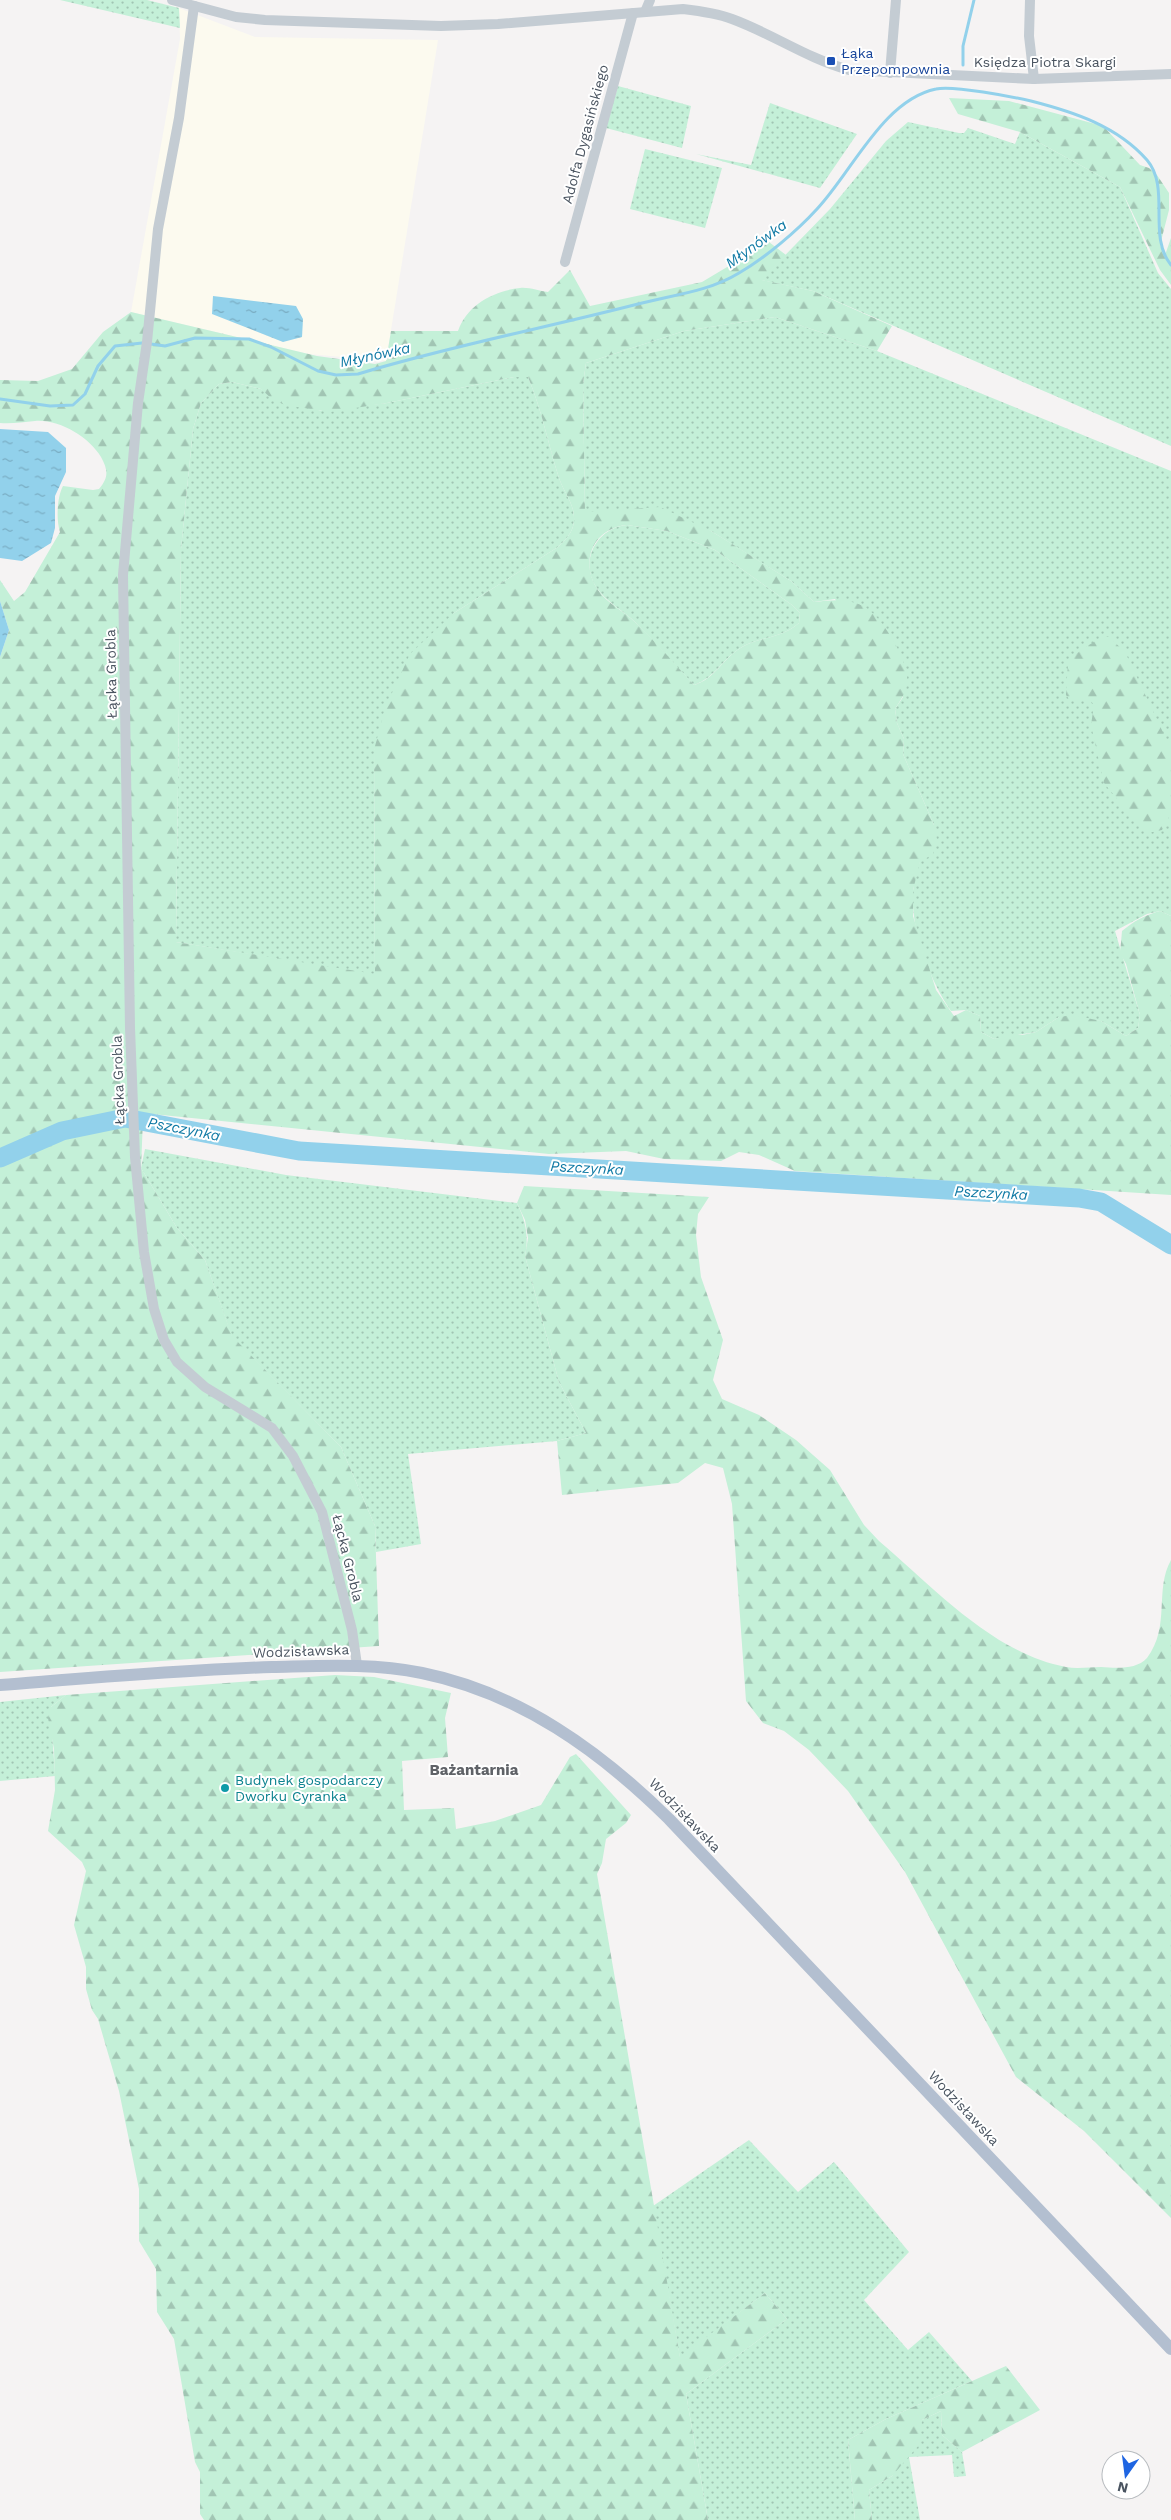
<svg xmlns="http://www.w3.org/2000/svg" width="1171" height="2520" font-family="'Work Sans',sans-serif">
  <style>
    .commercial { fill: #fcfaef }
    .grass { fill: url(#grass-dots) }
    .forest { fill: url(#forest-firs); fill-rule: evenodd }
    .water { fill: url(#water-ripples) }
    .lines { fill: none; stroke-linecap: round; stroke-linejoin: round }
    .stream { stroke: #92d1eb; stroke-width: 3 }
    .river { stroke: #92d1eb; stroke-width: 19 }
    .minor { stroke: #c4ccd3; stroke-width: 10 }
    .major { stroke: #b3bfd0; stroke-width: 12 }
    .transit-dot { fill: #1a4fb4; stroke: #fff; stroke-width: 2 }
    .culture-dot { fill: #0f9aa8; stroke: #fff; stroke-width: 2 }
    .labels { text-anchor: middle; stroke-width: 4; stroke-linejoin: round; paint-order: stroke }
    .transit-label { font-size: 14px; fill: #164399; stroke: #fff; text-anchor: start }
    .street-label { font-size: 14px; fill: #4a5460; stroke: #fff }
    .culture-label { font-size: 14px; fill: #0d838f; stroke: #fff; text-anchor: start }
    .water-label { font-size: 15px; font-style: italic; fill: #107aa5; stroke: #fff }
    .neighbourhood-label { font-size: 15px; font-weight: bold; fill: #5f6267; stroke: #fff }
  </style>
  <defs>
    <pattern id="grass-dots" width="8" height="8" patternUnits="userSpaceOnUse" patternTransform="scale(1.25)"><rect width="8" height="8" fill="#c4f0d8"/><path d="M2 2h.1M6 6h.1" fill="none" stroke="#a1c5b3" stroke-width="1.8" stroke-linecap="round"/></pattern>
    <pattern id="forest-firs" width="22" height="20" patternUnits="userSpaceOnUse" patternTransform="scale(1.25)"><rect width="22" height="20" fill="#c4f0d8"/><path d="M5 1l3.5 6h-7zM16 11l3.5 6h-7z" fill="#a1c5b3"/></pattern>
    <pattern id="water-ripples" width="26" height="14" patternUnits="userSpaceOnUse" patternTransform="scale(1.25)"><rect width="26" height="14" fill="#92d1eb"/><path d="M2 4q2-2 4 0t4 0M15 11q2-2 4 0t4 0" fill="none" stroke="#79acc2"/></pattern>
  </defs>
  <rect width="100%" height="100%" fill="#f5f3f3"/>
  <path class="commercial" d="M 179,8 L 255,37 L 438,40 L 386,361 L 309,354 L 131,312 L 180,39 Z"/>
  <g class="grass">
    <path d="M 60,0 L 147,0 L 179,8 L 180,28 Z"/>
    <path d="M 618,86 L 691,106 L 682,148 L 606,128 Z"/>
    <path d="M 770,103 L 857,134 L 820,188 L 696,154 L 751,165 Z"/>
    <path d="M 908,122 L 959,133 L 964,133 L 968,128 L 1015,144 L 1020,132 L 1120,187 L 1158,273 L 1171,289 L 1171,446 L 813,291 L 761,280 L 830,209 L 886,141 Z"/>
    <path d="M 645,149 L 722,168 L 705,228 L 630,209 Z"/>
    <path d="M 775,317 L 877,351 L 1171,471 L 1171,916 L 1160,911 L 1147,914 L 1115,931 L 1140,1015 L 1138,1028 L 1126,1036 L 1101,1021 L 1059,1017 L 1036,1032 L 994,1039 L 981,1032 L 980,1016 L 966,1010 L 951,1011 C 930,981 910,928 913,891 C 915,869 926,846 934,825 L 903,754 L 904,739 L 897,723 L 895,709 L 903,697 L 835,599 L 814,602 L 791,581 L 711,531 L 585,512 L 583,384 L 586,363 L 684,331 Z"/>
    <path d="M 514,377 L 528,377 C 542,410 548,444 559,478 C 564,493 575,504 574,521 C 573,532 566,540 558,547 L 454,613 L 374,750 L 375,975 L 176,942 L 181,549 L 193,429 L 201,403 L 219,384 L 232,382 L 261,389 L 321,411 L 387,403 Z"/>
    <path d="M 627,525 L 667,531 L 715,550 L 792,605 L 800,613 L 799,623 C 779,640 760,636 742,647 C 723,658 715,678 694,685 C 675,665 656,643 636,623 C 624,611 606,602 596,587 C 579,560 597,528 627,525 Z"/>
    <path d="M 145,1149 L 286,1175 L 517,1203 C 526,1222 529,1236 525,1256 L 559,1382 L 586,1433 L 557,1441 L 408,1454 L 421,1544 L 376,1552 L 375,1526 L 341,1447 L 232,1337 L 205,1260 L 177,1228 L 141,1168 Z"/>
    <path d="M 66,1695 L 51,1707 C 51,1731 54,1752 55,1776 L 0,1781 L 0,1702 Z"/>
    <path d="M 749,2140 L 798,2192 L 834,2162 L 909,2252 L 864,2300 L 908,2350 L 929,2332 L 972,2381 L 886,2419 L 848,2440 L 855,2520 L 708,2520 L 686,2394 L 787,2319 L 765,2293 L 680,2358 L 653,2206 Z"/>
    <path d="M 941,2411 L 942,2435 L 962,2452 L 966,2476 L 954,2477 L 952,2455 L 909,2457 L 920,2520 L 872,2520 L 869,2490 L 892,2476 L 922,2420 Z"/>
  </g>
  <g class="forest">
    <path d="M 949,98 L 1009,101 L 1103,126 L 1140,165 L 1149,168 L 1157,175 L 1169,193 L 1169,210 L 1160,245 L 1165,255 L 1171,238 L 1171,285 L 1160,270 L 1120,187 L 1020,132 L 958,114 Z"/>
    <path d="M 769,242 L 786,255 L 762,280 L 813,291 L 892,326 L 877,351 L 775,317 L 684,331 L 586,363 L 583,384 L 585,512 L 660,507 L 711,531 L 737,547 L 791,581 L 814,602 C 830,600 847,598 863,606 C 882,616 911,663 907,685 C 905,694 900,701 895,709 L 897,723 L 904,739 L 903,754 L 934,825 L 937,840 L 933,854 L 920,862 L 913,890 L 913,916 L 936,990 L 954,1016 L 966,1010 L 980,1016 L 981,1032 L 994,1039 L 1008,1035 L 1022,1035 L 1036,1032 L 1059,1017 L 1073,1015 L 1101,1021 L 1126,1036 L 1138,1028 L 1140,1015 L 1126,964 L 1120,953 L 1122,931 C 1134,921 1145,915 1160,911 L 1171,916 L 1171,1195 L 795,1171 L 759,1155 L 739,1152 L 721,1161 L 664,1159 L 626,1151 L 549,1154 L 152,1114 L 143,1119 L 141,1168 L 177,1228 L 205,1260 L 232,1336 L 341,1447 L 375,1526 L 379,1646 L 0,1672 L 0,657 L 9,630 L 0,601 L 0,580 L 14,601 L 25,592 L 60,532 C 56,520 57,497 63,486 L 93,490 L 99,489 C 109,477 108,470 101,457 C 89,437 59,419 35,421 C 23,422 12,424 0,423 L 0,380 L 38,381 L 72,369 L 103,332 L 131,312 L 317,356 L 375,364 L 386,361 L 391,331 L 458,331 C 467,305 493,291 520,288 C 529,287 539,291 548,292 L 570,270 L 590,306 L 702,282 ZM 514,377 L 528,377 C 542,410 548,444 559,478 C 564,493 575,504 574,521 C 573,532 566,540 558,547 L 454,613 L 410,654 L 385,708 L 374,750 L 375,974 L 176,942 L 181,549 L 193,429 L 201,403 L 219,384 L 232,382 L 261,389 L 272,399 L 285,405 L 329,412 L 387,403 ZM 627,525 L 667,531 L 715,550 L 792,605 L 800,613 L 799,623 C 779,640 760,636 742,647 C 723,658 715,679 694,685 C 675,664 656,642 636,623 C 624,611 608,604 598,590 C 579,562 593,528 627,525 Z"/>
    <path d="M 1102,637 L 1109,637 L 1125,652 L 1168,743 L 1171,752 L 1171,818 L 1169,817 L 1162,830 L 1148,833 L 1142,829 L 1104,783 L 1091,725 L 1094,705 L 1090,700 L 1070,700 L 1066,695 C 1067,687 1067,665 1069,662 C 1072,654 1094,642 1102,637 Z"/>
    <path d="M 524,1186 L 709,1197 L 698,1214 L 696,1235 L 701,1277 L 723,1340 L 713,1380 L 722,1399 L 759,1415 L 796,1440 L 830,1470 L 864,1525 L 879,1541 C 933,1587 994,1654 1066,1667 C 1077,1669 1090,1667 1101,1667 C 1116,1668 1136,1670 1147,1658 C 1171,1626 1154,1590 1171,1560 L 1171,2218 L 1084,2131 L 1016,2077 L 905,1872 L 848,1791 L 809,1750 L 784,1731 L 763,1723 L 746,1701 L 732,1504 L 723,1468 L 705,1463 L 678,1483 L 562,1495 L 557,1441 L 586,1433 L 559,1382 L 525,1256 L 528,1238 L 525,1220 L 517,1203 Z"/>
    <path d="M 335,1675 L 374,1677 L 451,1693 L 445,1718 L 448,1757 L 402,1761 L 404,1810 L 454,1808 L 456,1829 L 495,1821 L 541,1805 L 570,1757 L 576,1754 L 631,1815 L 626,1823 L 606,1839 L 602,1863 L 597,1874 L 680,2357 L 765,2293 L 787,2319 L 686,2394 L 708,2520 L 204,2520 L 200,2514 L 200,2472 L 195,2462 L 174,2339 L 157,2312 L 156,2269 L 139,2241 L 139,2189 L 119,2091 L 98,2019 L 92,2010 L 86,1989 L 86,1967 L 74,1925 L 86,1871 L 82,1862 L 48,1831 L 55,1790 L 54,1749 L 48,1718 L 51,1707 L 66,1695 Z"/>
    <path d="M 1006,2366 L 1040,2410 L 962,2452 L 942,2435 L 941,2411 L 922,2420 L 919,2445 L 892,2476 L 869,2490 L 872,2520 L 855,2520 L 848,2440 L 886,2419 Z"/>
  </g>
  <g class="water">
    <path d="M 213,296 L 296,306 L 303,319 L 302,337 L 283,342 L 212,314 Z"/>
    <path d="M 0,429 L 48,432 L 66,448 L 66,472 L 55,496 L 55,528 L 51,543 L 22,561 L 0,558 Z"/>
    <path d="M 0,601 L 9,630 L 0,657 Z"/>
  </g>
  <g class="lines">
    <g class="stream">
      <path d="M 963,65 L 963,46 L 974,0"/>
      <path d="M 151,344 L 165,346 L 195,338 L 249,339 L 271,347 L 318,371 L 336,375 L 358,374 C 450,346 545,328 638,304 C 672,295 708,292 739,273 C 765,258 797,231 817,209 C 852,172 883,100 936,89 C 953,85 1013,97 1031,101 C 1074,112 1117,126 1147,160 C 1171,188 1147,236 1171,265"/>
      <path d="M 0,399 L 50,406 L 73,405 L 85,394 L 98,366 L 115,346 L 142,343"/>
    </g>
    <path class="river" d="M 0,1158 L 62,1131 L 125,1118 L 299,1151 L 1079,1198 L 1101,1202 L 1171,1245"/>
    <g class="minor">
      <path d="M 172,0 L 236,17 L 265,20 L 441,26 L 498,24 L 683,9 C 700,11 716,13 732,19 C 773,34 806,58 849,70 L 1034,79 L 1171,74"/>
      <path d="M 1030,0 L 1029,36 L 1034,79"/>
      <path d="M 194,6 L 179,118 L 158,229 L 147,342 L 138,403 L 123,575 L 130,1028 L 135,1157 L 144,1252 L 154,1309 L 164,1340 L 177,1362 L 205,1387 L 272,1428 L 293,1456 L 322,1512 L 352,1630 L 357,1665"/>
      <path d="M 645,12 L 650,0"/>
      <path d="M 890,73 L 896,0"/>
      <path d="M 565,262 L 633,13"/>
    </g>
    <path class="major" d="M 0,1685 C 90,1678 181,1670 272,1667 C 322,1666 372,1663 422,1673 C 520,1693 600,1751 669,1819 L 1171,2349"/>
  </g>
  <rect class="transit-dot" x="826" y="56" width="10" height="10" rx="2.5"/>
  <circle class="culture-dot" cx="225" cy="1788" r="5"/>
  <g class="labels">
    <g class="transit-label">
      <text x="841" y="58">Łąka<tspan x="841" dy="16">Przepompownia</tspan></text>
    </g>
    <g class="street-label">
      <text x="1045" y="67">Księdza Piotra Skargi</text>
      <text transform="translate(585 134) rotate(-75)" y="5">Adolfa Dygasińskiego</text>
      <text transform="translate(111 674) rotate(-91)" y="5">Łącka Grobla</text>
      <text transform="translate(118 1080) rotate(-92)" y="5">Łącka Grobla</text>
      <text transform="translate(348 1558) rotate(76)" y="5">Łącka Grobla</text>
      <text transform="translate(301 1651) rotate(-2)" y="5">Wodzisławska</text>
      <text transform="translate(685 1815) rotate(46)" y="5">Wodzisławska</text>
      <text transform="translate(964 2108) rotate(47)" y="5">Wodzisławska</text>
    </g>
    <g class="culture-label">
      <text x="235" y="1785">Budynek gospodarczy<tspan x="235" dy="16">Dworku Cyranka</tspan></text>
    </g>
    <g class="water-label">
      <text transform="translate(756 244) rotate(-36)" y="5">Młynówka</text>
      <text transform="translate(375 355) rotate(-12)" y="5">Młynówka</text>
      <text transform="translate(184 1129) rotate(11)" y="5">Pszczynka</text>
      <text transform="translate(587 1168) rotate(3)" y="5">Pszczynka</text>
      <text transform="translate(991 1193) rotate(3)" y="5">Pszczynka</text>
    </g>
    <g class="neighbourhood-label">
      <text x="474" y="1775">Bażantarnia</text>
    </g>
  </g>
  <g transform="translate(1126 2475) rotate(194)"><circle r="24" fill="#ffffff" stroke="#b7bbbf"/>
  <path d="M0-4L9 19L0 12L-9 19Z" fill="#1f65e2"/>
  <text y="-8" font-size="14" font-weight="bold" text-anchor="middle" fill="#4a5460">N</text>
  </g>
</svg>
